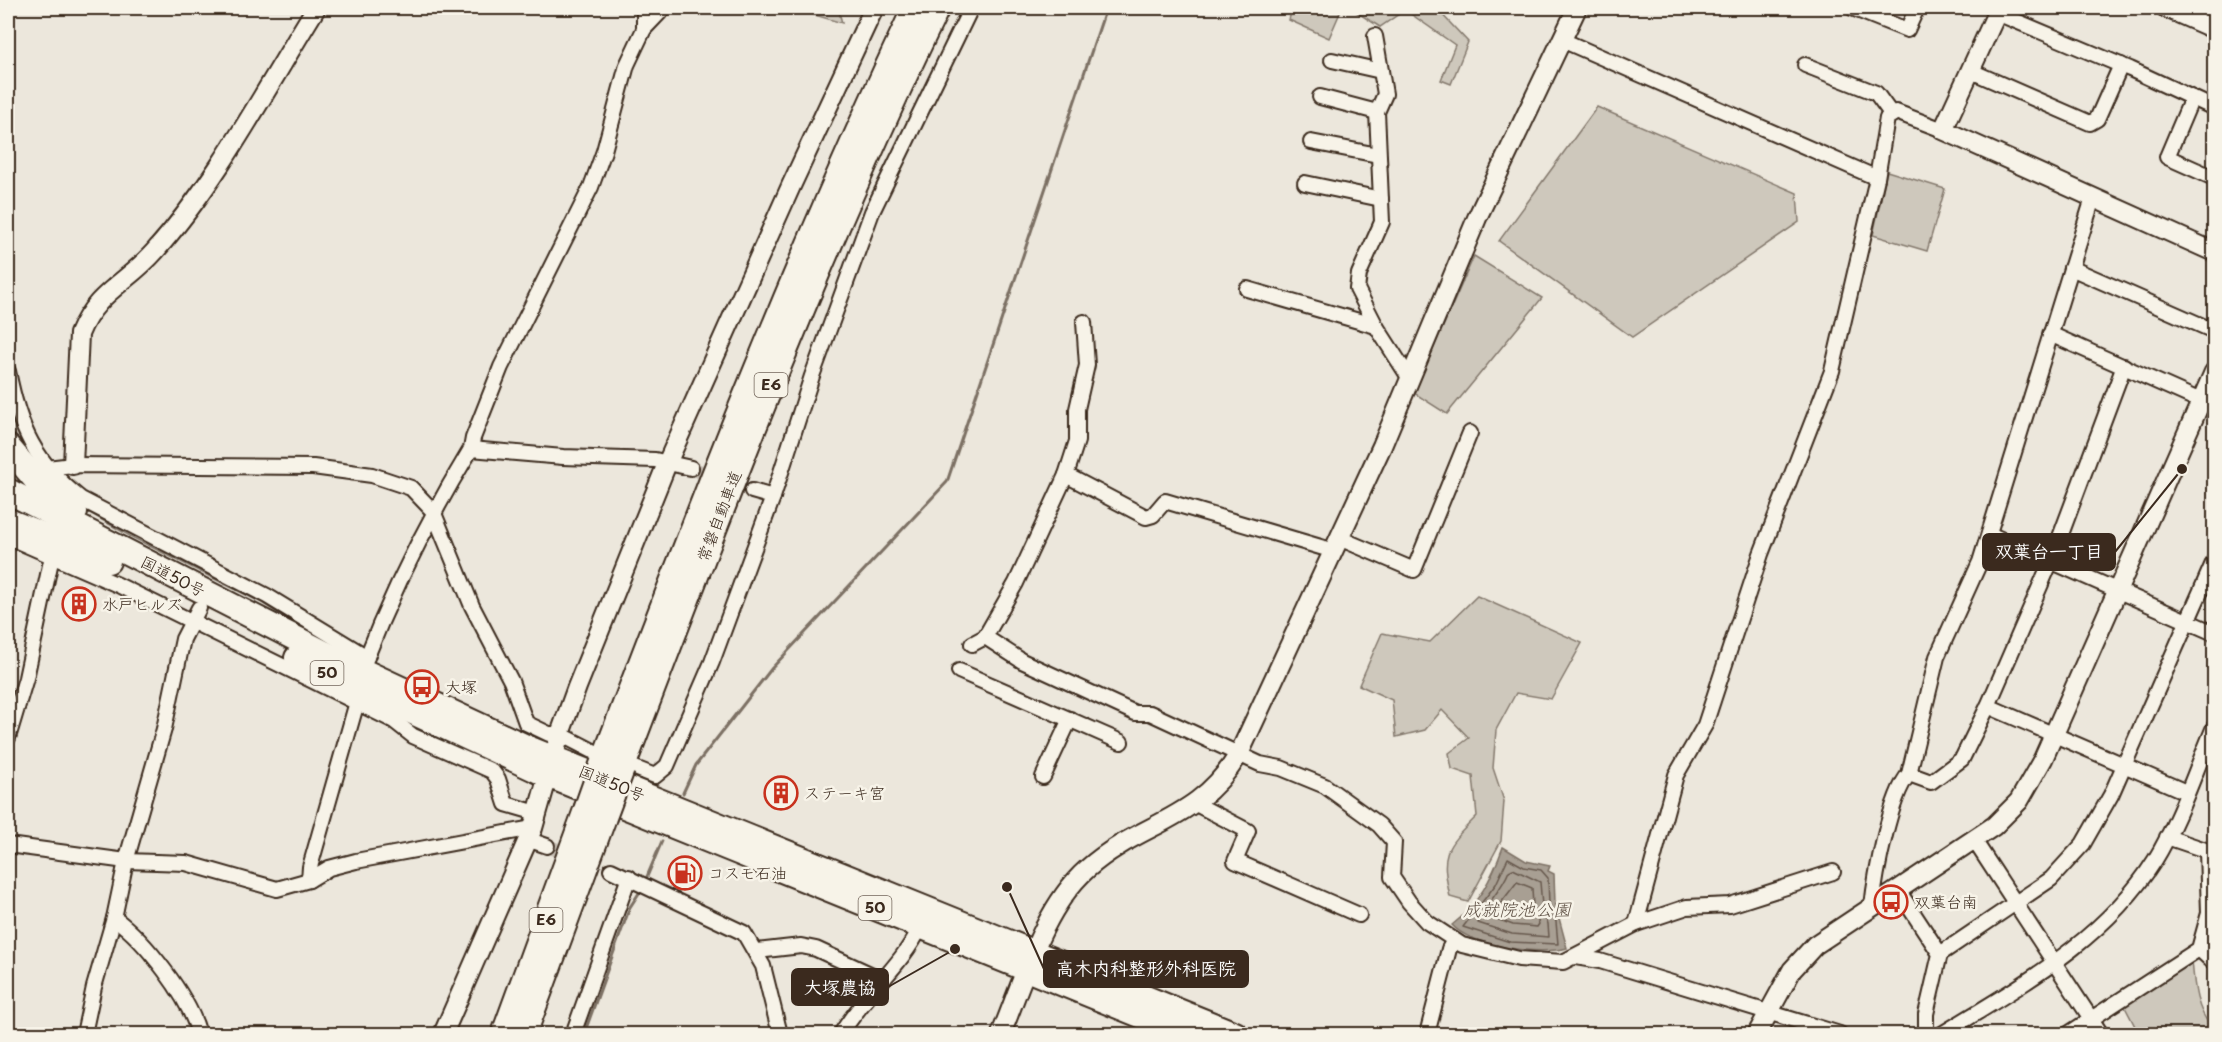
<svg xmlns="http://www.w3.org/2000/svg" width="2222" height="1042" font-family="'Playpen Sans','Klee One',sans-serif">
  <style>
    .green { fill: #cec8bc; stroke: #84796d; stroke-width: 1.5 }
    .water { fill: #a89f93; stroke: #7c7064; stroke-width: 1.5 }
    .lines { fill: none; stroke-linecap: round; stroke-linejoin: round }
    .shore { stroke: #67594d; stroke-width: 1.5 }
    .stream { stroke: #7c7064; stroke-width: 3 }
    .street-tunnel { stroke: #c9c1b6; stroke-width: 14; stroke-dasharray: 14 7; stroke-linecap: butt }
    .street-casing { stroke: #3b2a1e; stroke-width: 18 }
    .secondary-casing { stroke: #3b2a1e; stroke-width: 22 }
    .highway-casing { stroke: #3b2a1e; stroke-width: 28 }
    .street { stroke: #f7f3e8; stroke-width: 14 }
    .secondary { stroke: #f7f3e8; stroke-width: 18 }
    .highway { stroke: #f7f3e8; stroke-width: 24 }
    .highway-bridge-casing { stroke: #3b2a1e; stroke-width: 28; stroke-linecap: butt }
    .highway-bridge { stroke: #f7f3e8; stroke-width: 24 }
    .labels { text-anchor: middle; stroke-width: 5; stroke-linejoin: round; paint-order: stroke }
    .shield { fill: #f7f3e8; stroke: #73665b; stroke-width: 1.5 }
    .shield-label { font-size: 15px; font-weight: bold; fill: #3b2a1e }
    .street-label { font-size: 16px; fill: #3b2a1e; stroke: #f7f3e8 }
    .poi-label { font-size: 16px; fill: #3b2a1e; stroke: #f7f3e8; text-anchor: start }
    .water-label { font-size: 18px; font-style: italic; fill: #615347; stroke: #f7f3e8 }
    .leader { fill: none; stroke: #3b2a1e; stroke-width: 2 }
    .callout-dot { fill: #3b2a1e; stroke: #f7f3e8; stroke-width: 2 }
    .callout { fill: #3b2a1e; stroke: #3b2a1e; stroke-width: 2 }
    .callout-label { font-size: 18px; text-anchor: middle; font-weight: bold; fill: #fff }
  </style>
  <rect width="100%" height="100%" fill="#ece7dc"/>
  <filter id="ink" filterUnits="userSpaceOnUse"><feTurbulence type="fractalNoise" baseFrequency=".0167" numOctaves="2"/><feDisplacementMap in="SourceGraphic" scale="12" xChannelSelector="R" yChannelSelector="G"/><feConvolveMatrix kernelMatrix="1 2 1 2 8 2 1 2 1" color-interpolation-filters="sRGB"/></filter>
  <g filter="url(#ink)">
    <g class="green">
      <path d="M 791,8 L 838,8 L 842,23 Z"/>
      <path d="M 1292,8 L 1342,8 L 1329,38 L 1289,20 Z"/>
      <path d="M 1350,8 L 1436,8 L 1468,42 L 1451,84 L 1441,80 L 1455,45 L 1405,10 L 1380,27 Z"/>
      <path d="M 1597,107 L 1797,193 L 1799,222 L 1632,337 L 1499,241 Z"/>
      <path d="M 1887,171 L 1945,189 L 1927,251 L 1873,235 Z"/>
      <path d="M 1474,256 L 1542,298 L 1447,414 L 1414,393 Z"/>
      <path d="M 8,412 L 13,414 L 32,456 L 49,479 L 74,500 L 101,516 L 261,598 L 356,656 L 354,658 L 326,644 L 262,603 L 130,536 L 72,503 L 25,463 L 8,436 Z"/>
      <path d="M 1477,596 L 1582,643 L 1551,699 L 1516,693 L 1496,730 L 1493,768 L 1504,801 L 1501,841 L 1468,902 L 1450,897 C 1440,851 1445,848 1477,816 L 1473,776 L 1452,769 L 1449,753 L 1469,738 L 1442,710 L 1425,730 L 1396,737 L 1392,700 L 1359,685 L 1382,633 L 1430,642 Z"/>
      <path d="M 2192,960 C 2194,985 2196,1012 2214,1029 L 2214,1034 L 2139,1034 L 2124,1005 Z"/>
    </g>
    <path class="water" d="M 1503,847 L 1526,861 L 1550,866 L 1548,871 L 1554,874 L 1555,903 L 1567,948 C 1540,956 1471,946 1452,925 C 1478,905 1492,878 1503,847 Z"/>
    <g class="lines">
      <g class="shore">
        <path d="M 1508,858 L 1524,867 L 1541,870 L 1548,878 L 1549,904 L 1556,922 L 1558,944 L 1510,942 L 1463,927 L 1496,884 Z"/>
        <path d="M 1513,869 L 1540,882 L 1542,906 L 1548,924 L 1549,937 L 1512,934 L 1478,923 C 1483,907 1502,890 1509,871 Z"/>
        <path d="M 1517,882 L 1532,888 L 1533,907 L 1539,924 L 1537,927 L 1513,925 L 1494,918 L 1500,904 Z"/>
      </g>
      <g class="stream">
        <path d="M 683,793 L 696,765 L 772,668 L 947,482 L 1106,8"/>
        <path d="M 646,879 L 662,841"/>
        <path d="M 584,1034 L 630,907 L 641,890"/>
      </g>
      <g class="street-tunnel">
        <path d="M 691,468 L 752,491"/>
        <path d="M 547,846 L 611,870"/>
      </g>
      <g class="street-casing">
        <g id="street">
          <path d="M 644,8 L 644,29"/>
          <path d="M 1852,8 L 1907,30 L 1917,8"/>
          <path d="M 1997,13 L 2130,69 L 2214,108"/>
          <path d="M 1375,36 L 1385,94 L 1377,112 L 1382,222 L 1359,274 L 1357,289 L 1376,326"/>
          <path d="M 1562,40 L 1877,178"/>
          <path d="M 1332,60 L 1381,71"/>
          <path d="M 1805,65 L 1876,93 L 1892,115"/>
          <path d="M 1971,71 L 2090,123 L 2097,119 L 2121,65"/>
          <path d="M 1320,97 L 1377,112"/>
          <path d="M 2192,98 L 2167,157 L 2214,178"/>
          <path d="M 1311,142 L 1378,155"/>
          <path d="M 1305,183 L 1381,199"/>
          <path d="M 2071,268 L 2214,331"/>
          <path d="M 1247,289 L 1376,326 L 1410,379"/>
          <path d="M 2050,334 L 2214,407"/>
          <path d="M 8,371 C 19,428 35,463 81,499 L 267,596 L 367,657"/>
          <path d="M 471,449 L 473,438 L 501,367 L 591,187 L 604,151 L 627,65 L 644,29 L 664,8"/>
          <path d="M 47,468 L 73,465 L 313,467 L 372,475 L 411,488 L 433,511 L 472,606 L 511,681 L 526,723 L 549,734 L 560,734 L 595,752"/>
          <path d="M 1066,475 L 1146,517 L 1153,515 L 1165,501 L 1334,551"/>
          <path d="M 752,491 L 773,497"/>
          <path d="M 1989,534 L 2214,633"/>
          <path d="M 8,537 L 118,585 L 394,721 L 413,736 L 492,771 L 498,779 L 506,804 L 537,813"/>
          <path d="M 1339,538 L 1414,570 L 1470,433"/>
          <path d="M 985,637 L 1022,661 L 1135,713 L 1150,713 L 1260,764 L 1281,768 L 1325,786 L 1379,825 L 1394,842 L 1392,877 L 1409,902 L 1427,922 L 1462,945 L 1519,959 L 1563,962 L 1636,924 L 1687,907 L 1730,905 L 1833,872"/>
          <path d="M 972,644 L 985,637 L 1016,583 L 1066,475 L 1077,441 L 1077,409 L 1087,365 L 1084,322"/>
          <path d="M 364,664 C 393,589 429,518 471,449 L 563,457 L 655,460 L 691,468"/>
          <path d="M 959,671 L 1121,742"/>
          <path d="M 1988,706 L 2186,792"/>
          <path d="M 8,738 L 26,678 L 52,556"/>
          <path d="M 635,768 L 655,776 L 667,766 L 712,662 L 773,497 L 812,376 L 872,212 L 971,8"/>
          <path d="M 1909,774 L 1931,782 L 1962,759 L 1988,706 L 2051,561 L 2124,366"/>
          <path d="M 1043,777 L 1070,719"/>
          <path d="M 1196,804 L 1248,831 L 1235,861 L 1359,915"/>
          <path d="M 2167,837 L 2214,853"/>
          <path d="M 527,839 L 547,846"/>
          <path d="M 1974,840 L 2101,1034"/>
          <path d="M 8,845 L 126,861 L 186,863 L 277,889 L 309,880 L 329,868 L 356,861 L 533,828"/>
          <path d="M 611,870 L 744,933 L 763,966 L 780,1034"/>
          <path d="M 309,880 L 310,867 L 359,695"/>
          <path d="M 1898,890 L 1940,954 L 1926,1014 L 1926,1034"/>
          <path d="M 1872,907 C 1875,877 1890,795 1909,774 L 1937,657 L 1980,562 L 2093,198"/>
          <path d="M 114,918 C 146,941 189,997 199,1034"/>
          <path d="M 1636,924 L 1676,775 L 1705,725 L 1761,554 L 1832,371 L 1877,178 L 1887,118 L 1896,112 L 1943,130"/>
          <path d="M 2199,949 L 2214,963"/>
          <path d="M 757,951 L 801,946 L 816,949 L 881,979"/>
          <path d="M 1940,954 L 2051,879 L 2083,844 L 2111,795 L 2214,561"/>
          <path d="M 1576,957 L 1600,961 L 1840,1034"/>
          <path d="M 84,1034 L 94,987 L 114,918 L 126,861 L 164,729 L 183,639 L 199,608"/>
          <path d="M 573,1034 L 629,877"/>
          <path d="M 841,1034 C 863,996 902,966 921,926"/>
          <path d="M 1427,1034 L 1449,949 L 1454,940"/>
          <path d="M 1942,1034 C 2021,985 2104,941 2155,860 C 2180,819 2195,771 2214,727"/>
          <path d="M 2068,1034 L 2199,949 L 2209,913 L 2207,851"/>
        </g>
      </g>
      <g class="secondary-casing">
        <g id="secondary">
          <path d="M 1999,8 L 1943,130 L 2214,252"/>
          <path d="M 2166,8 L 2214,29"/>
          <path d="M 73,465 L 79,334 C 96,292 127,283 155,251 C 219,179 265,90 316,8"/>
          <path d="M 443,1034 L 533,828 L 560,734 L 577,687 L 668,461 L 791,186 L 874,8"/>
          <path d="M 1001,1034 C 1023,981 1043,908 1087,869 C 1141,821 1197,823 1239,754 L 1382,446 L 1477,218 L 1577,8"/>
          <path d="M 1757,1034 L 1792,970 L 1815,945 L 1994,826 L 2019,801 L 2043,759 L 2214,372"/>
        </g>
      </g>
      <g class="highway-casing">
        <g id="highway">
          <path d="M 8,447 L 41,486 L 75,512"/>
          <path d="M 8,491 L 324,653 L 528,748 L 1235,1034"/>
          <path d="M 8,521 L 108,561"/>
          <path d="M 297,658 L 550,776 L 1187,1034"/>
          <path d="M 603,762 C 700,507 798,254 915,8"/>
          <path d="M 622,769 C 720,512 817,255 937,8"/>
          <path d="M 504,1034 L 586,810"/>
          <path d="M 524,1034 L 604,817"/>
        </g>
      </g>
      <use href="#street" class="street"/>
      <use href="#secondary" class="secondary"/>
      <use href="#highway" class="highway"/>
      <g class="highway-bridge-casing">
        <g id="highway-bridge">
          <path d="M 586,810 L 603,762"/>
          <path d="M 604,817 L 622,769"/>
        </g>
      </g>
      <use href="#highway-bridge" class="highway-bridge"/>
    </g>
  </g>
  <defs>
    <g id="building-ring" transform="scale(1.725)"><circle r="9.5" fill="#f7f3e8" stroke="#c8321e" stroke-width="1.5"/><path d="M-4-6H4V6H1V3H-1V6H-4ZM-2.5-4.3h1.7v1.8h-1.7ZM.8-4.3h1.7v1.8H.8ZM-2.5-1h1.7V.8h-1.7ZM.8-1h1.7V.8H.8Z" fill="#c8321e"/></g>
    <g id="bus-ring" transform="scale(1.725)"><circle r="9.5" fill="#f7f3e8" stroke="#c8321e" stroke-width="1.5"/><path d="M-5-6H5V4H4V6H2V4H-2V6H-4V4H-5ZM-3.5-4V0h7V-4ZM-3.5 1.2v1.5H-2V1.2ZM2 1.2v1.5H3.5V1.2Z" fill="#c8321e"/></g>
    <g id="fuel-ring" transform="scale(1.725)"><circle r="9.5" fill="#f7f3e8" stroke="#c8321e" stroke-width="1.5"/><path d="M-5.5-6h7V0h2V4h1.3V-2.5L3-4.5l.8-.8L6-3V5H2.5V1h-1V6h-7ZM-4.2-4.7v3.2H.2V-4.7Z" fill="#c8321e"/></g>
  </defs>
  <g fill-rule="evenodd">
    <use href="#building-ring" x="79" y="604"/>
    <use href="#bus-ring" x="422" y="687"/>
    <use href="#building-ring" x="781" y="793"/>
    <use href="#fuel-ring" x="685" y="873"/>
    <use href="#bus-ring" x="1891" y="902"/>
  </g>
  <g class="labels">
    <g class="shield">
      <rect x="754.5" y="373" width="33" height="24" rx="4.5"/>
      <rect x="310.5" y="661" width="33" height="24" rx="4.5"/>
      <rect x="858.5" y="896" width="33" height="24" rx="4.5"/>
      <rect x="529.5" y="908" width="33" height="24" rx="4.5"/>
    </g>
    <g class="shield-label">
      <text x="771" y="390">E6</text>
      <text x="327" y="678">50</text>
      <text x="875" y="913">50</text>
      <text x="546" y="925">E6</text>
    </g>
    <g class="street-label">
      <text transform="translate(719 516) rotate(-69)" y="6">常磐自動車道</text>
      <text transform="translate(173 576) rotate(27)" y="6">国道50号</text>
      <text transform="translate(612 783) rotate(22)" y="6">国道50号</text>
    </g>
    <g class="poi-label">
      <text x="102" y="610">水戸ヒルズ</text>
      <text x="445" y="693">大塚</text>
      <text x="804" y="799">ステーキ宮</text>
      <text x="708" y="879">コスモ石油</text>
      <text x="1914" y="908">双葉台南</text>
    </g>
    <g class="water-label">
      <text x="1517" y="916">成就院池公園</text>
    </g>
  </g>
  <path class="leader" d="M2182 469L2115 552M1007 887L1044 969M955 949L888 987"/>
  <g class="callout-dot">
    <circle cx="2182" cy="469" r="6"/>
    <circle cx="1007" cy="887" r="6"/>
    <circle cx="955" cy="949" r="6"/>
  </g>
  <g class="callout">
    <rect x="1983" y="534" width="132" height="36" rx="6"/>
    <rect x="1044" y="951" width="204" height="36" rx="6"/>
    <rect x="792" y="969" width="96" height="36" rx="6"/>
  </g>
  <g class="callout-label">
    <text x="2049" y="558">双葉台一丁目</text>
    <text x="1146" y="975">高木内科整形外科医院</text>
    <text x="840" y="994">大塚農協</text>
  </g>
  <rect width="2222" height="1042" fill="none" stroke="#f7f3e8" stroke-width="30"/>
  <rect x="15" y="15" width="2192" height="1012" fill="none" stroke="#3b2a1e" stroke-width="2" filter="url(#ink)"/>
</svg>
